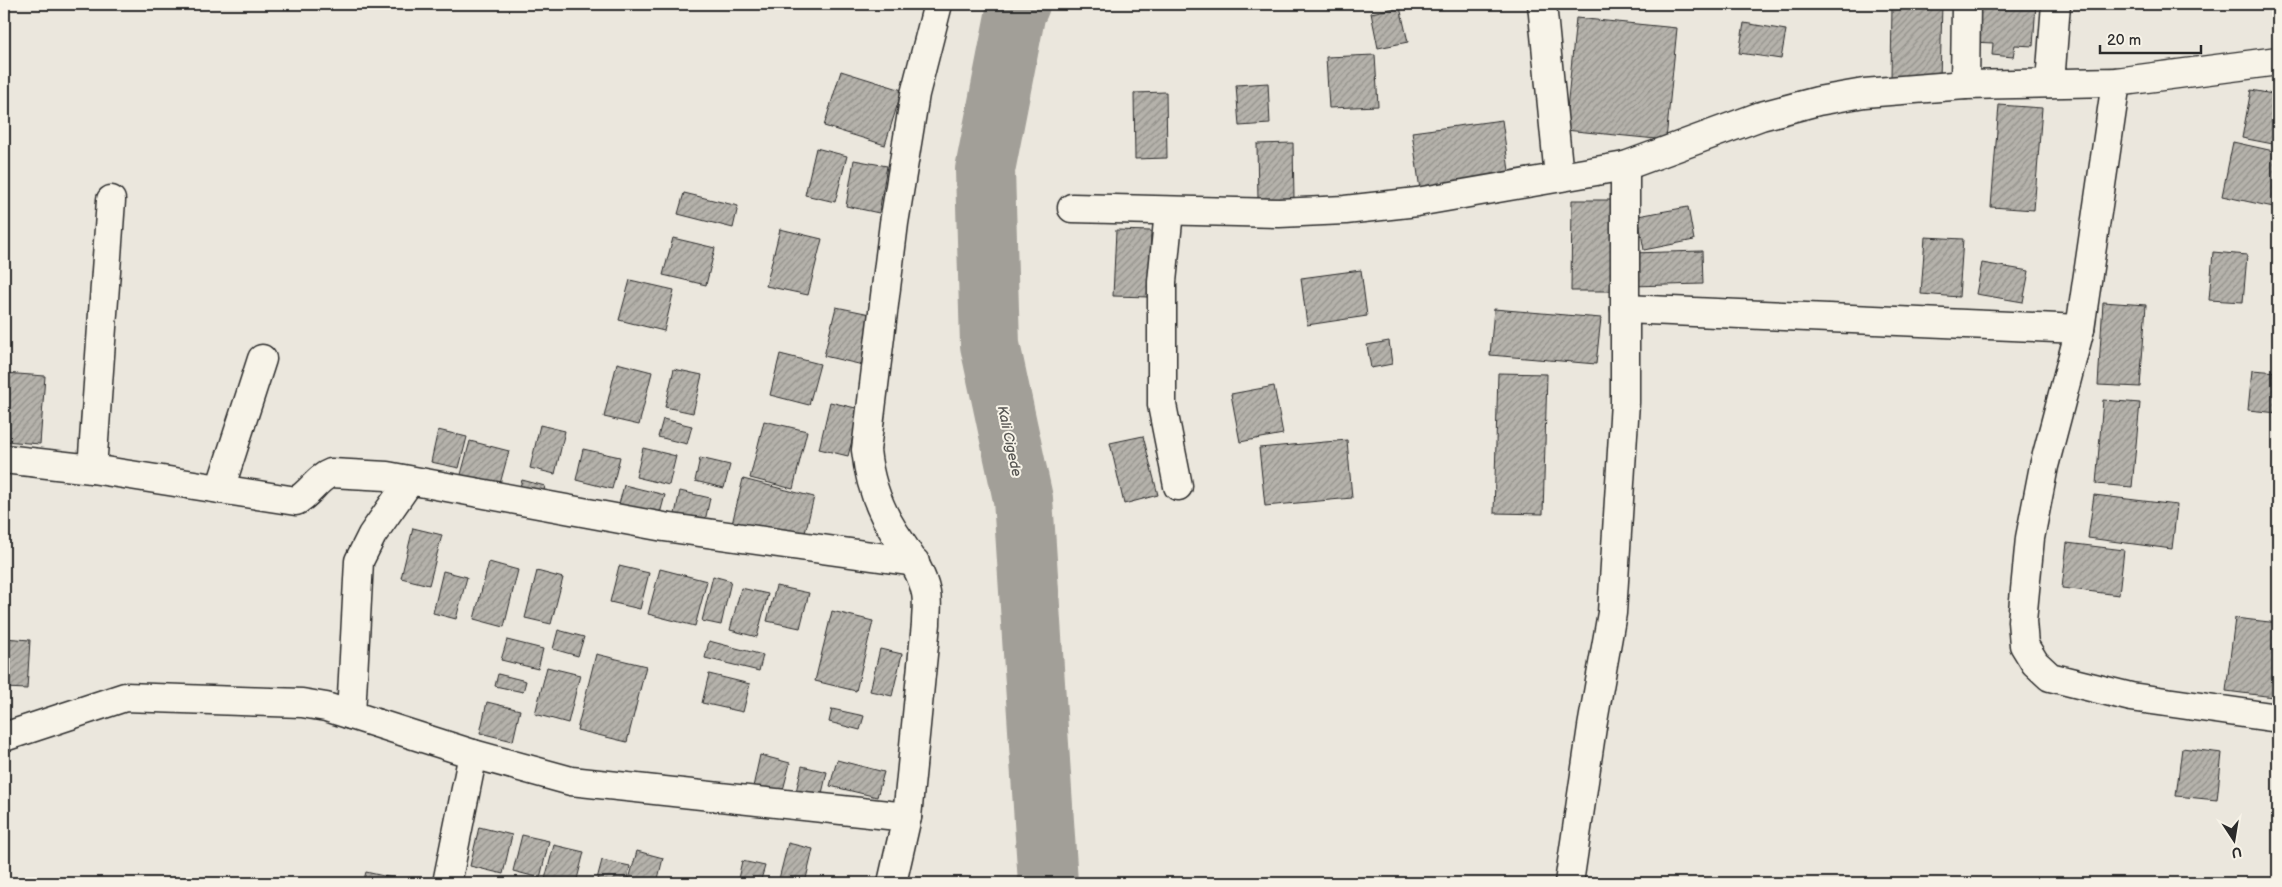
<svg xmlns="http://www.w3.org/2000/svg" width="2282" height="887" font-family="'Balsamiq Sans',sans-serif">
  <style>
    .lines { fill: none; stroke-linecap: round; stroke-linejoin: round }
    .river { stroke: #a29f98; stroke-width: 60 }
    .building { fill: url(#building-hatch); stroke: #2b2b2b }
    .street-casing { stroke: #2b2b2b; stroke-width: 31 }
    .street { stroke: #f7f3e8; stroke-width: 28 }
    .labels { text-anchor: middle; stroke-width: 4; stroke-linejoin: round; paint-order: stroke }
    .water-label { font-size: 14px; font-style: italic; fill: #555451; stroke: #f7f3e8 }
  </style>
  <defs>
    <pattern id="building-hatch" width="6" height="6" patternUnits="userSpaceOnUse" patternTransform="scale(1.25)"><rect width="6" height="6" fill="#b5b2ab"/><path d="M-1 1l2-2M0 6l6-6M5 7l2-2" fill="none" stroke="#93918b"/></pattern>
  </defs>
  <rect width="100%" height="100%" fill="#ebe7dd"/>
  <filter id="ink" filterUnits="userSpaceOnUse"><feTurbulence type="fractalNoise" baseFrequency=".02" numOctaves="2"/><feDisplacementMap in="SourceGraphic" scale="10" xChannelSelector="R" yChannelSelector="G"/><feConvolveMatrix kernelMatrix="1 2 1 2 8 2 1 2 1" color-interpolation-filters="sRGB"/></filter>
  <g filter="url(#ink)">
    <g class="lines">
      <path class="river" d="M 1020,4 L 1016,11 L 985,170 L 990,345 L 1023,499 L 1048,883"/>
    </g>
    <g class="building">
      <path d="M 1892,4 L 1942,4 L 1940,80 L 1891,79 Z"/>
      <path d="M 1974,4 L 2036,4 L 2033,46 L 2015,45 L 2013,57 L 1992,55 L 1993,43 L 1972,42 Z"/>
      <path d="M 2140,4 L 2186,4 L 2185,8 Z"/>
      <path d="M 1400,7 L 1408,42 L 1378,48 L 1371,13 Z"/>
      <path d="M 1576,18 L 1677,28 L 1666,140 L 1565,130 Z"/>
      <path d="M 1744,23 L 1786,30 L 1781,59 L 1739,53 Z"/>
      <path d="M 1375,55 L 1378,106 L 1329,108 L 1326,57 Z"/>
      <path d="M 841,71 L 902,90 L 885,145 L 824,126 Z"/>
      <path d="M 1268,83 L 1270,124 L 1239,126 L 1236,85 Z"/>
      <path d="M 2251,90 L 2278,95 L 2278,145 L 2242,138 Z"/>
      <path d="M 1166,92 L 1167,158 L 1135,159 L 1134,93 Z"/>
      <path d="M 1999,105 L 2042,108 L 2034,210 L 1991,207 Z"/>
      <path d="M 1502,120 L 1510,178 L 1420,190 L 1412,132 Z"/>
      <path d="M 2233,142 L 2278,152 L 2278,208 L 2222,196 Z"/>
      <path d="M 1293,143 L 1294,199 L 1258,200 L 1257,144 Z"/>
      <path d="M 816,148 L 847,156 L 835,202 L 805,195 Z"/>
      <path d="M 854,160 L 887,166 L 879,213 L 846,206 Z"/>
      <path d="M 684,193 L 738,206 L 733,228 L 678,214 Z"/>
      <path d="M 1572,200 L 1621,200 L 1620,291 L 1571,291 Z"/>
      <path d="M 1688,207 L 1694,240 L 1644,250 L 1638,216 Z"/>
      <path d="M 780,229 L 822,239 L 808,295 L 766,286 Z"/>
      <path d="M 1116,230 L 1151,231 L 1149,297 L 1113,296 Z"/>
      <path d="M 1925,237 L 1963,239 L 1959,297 L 1921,294 Z"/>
      <path d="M 673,238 L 715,248 L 706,285 L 663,275 Z"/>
      <path d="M 1702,251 L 1703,284 L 1632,286 L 1631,253 Z"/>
      <path d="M 2213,252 L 2247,255 L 2243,302 L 2209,300 Z"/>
      <path d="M 1982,263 L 2029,271 L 2023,302 L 1976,294 Z"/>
      <path d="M 1361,270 L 1367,316 L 1307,325 L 1301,278 Z"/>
      <path d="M 630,280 L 674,290 L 664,331 L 619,320 Z"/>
      <path d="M 2103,302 L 2146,305 L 2140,387 L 2098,385 Z"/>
      <path d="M 836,307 L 875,315 L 863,365 L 824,356 Z"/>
      <path d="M 1494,309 L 1601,318 L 1596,364 L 1490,355 Z"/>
      <path d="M 1389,341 L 1392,364 L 1371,368 L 1367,345 Z"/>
      <path d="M 780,354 L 820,364 L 809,405 L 770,395 Z"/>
      <path d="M 617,363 L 652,372 L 639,425 L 604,417 Z"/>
      <path d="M 674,369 L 702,375 L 693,413 L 665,407 Z"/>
      <path d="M 2252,370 L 2278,372 L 2278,413 L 2248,410 Z"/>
      <path d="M 4,373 L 45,376 L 40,444 L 4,441 Z"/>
      <path d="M 1498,373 L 1547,374 L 1543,514 L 1494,513 Z"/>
      <path d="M 1274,386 L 1283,434 L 1240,442 L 1231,394 Z"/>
      <path d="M 2103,400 L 2140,403 L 2132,487 L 2096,484 Z"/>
      <path d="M 830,402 L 860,409 L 848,456 L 819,449 Z"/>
      <path d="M 663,419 L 692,426 L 687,444 L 658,437 Z"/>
      <path d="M 764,421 L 807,431 L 793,489 L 750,478 Z"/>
      <path d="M 540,425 L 565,431 L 555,474 L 530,468 Z"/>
      <path d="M 438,430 L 467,437 L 459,468 L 431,462 Z"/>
      <path d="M 1143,436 L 1158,495 L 1124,504 L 1110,443 Z"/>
      <path d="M 1347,440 L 1352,498 L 1265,506 L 1259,448 Z"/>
      <path d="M 470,441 L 509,451 L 498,491 L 459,482 Z"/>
      <path d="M 643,448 L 676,456 L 669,485 L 636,477 Z"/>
      <path d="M 583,449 L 620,457 L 612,489 L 576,480 Z"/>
      <path d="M 700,458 L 730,465 L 724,488 L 695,481 Z"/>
      <path d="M 743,479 L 814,497 L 802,545 L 731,528 Z"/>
      <path d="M 522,480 L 545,486 L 541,503 L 517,497 Z"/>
      <path d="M 624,485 L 665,495 L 658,521 L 617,512 Z"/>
      <path d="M 680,491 L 710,498 L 703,530 L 673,523 Z"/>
      <path d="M 2094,495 L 2177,505 L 2172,549 L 2088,538 Z"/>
      <path d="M 413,528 L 442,535 L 429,585 L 401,578 Z"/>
      <path d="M 2067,543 L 2124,550 L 2119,595 L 2062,588 Z"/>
      <path d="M 489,562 L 518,570 L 504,627 L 474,619 Z"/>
      <path d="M 619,566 L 649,573 L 640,609 L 610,602 Z"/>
      <path d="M 660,569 L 707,581 L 695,626 L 648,614 Z"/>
      <path d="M 443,571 L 467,577 L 456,619 L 433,613 Z"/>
      <path d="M 537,571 L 563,578 L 551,624 L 525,618 Z"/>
      <path d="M 713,576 L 731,581 L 721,625 L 702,621 Z"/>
      <path d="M 776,586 L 809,593 L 800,628 L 767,621 Z"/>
      <path d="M 741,588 L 768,594 L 757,637 L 730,630 Z"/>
      <path d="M 832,611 L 873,621 L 856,691 L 815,681 Z"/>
      <path d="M 2235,618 L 2278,623 L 2278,662 L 2274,697 L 2226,691 Z"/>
      <path d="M 558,630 L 584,637 L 578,656 L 553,649 Z"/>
      <path d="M 4,638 L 30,640 L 27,689 L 4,688 Z"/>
      <path d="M 507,640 L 543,649 L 538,669 L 501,660 Z"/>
      <path d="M 709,641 L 763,655 L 759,671 L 705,658 Z"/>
      <path d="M 880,649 L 902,654 L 892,696 L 870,691 Z"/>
      <path d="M 596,654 L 646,666 L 627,742 L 577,730 Z"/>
      <path d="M 547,667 L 580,675 L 568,723 L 535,714 Z"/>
      <path d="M 498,674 L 526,681 L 523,692 L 495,686 Z"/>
      <path d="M 709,674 L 750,684 L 743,712 L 702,703 Z"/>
      <path d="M 487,702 L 520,710 L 513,741 L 480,733 Z"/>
      <path d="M 832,709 L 864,716 L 860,730 L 829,722 Z"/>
      <path d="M 2182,748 L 2222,753 L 2217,800 L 2176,796 Z"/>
      <path d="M 760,755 L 790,763 L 782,794 L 753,787 Z"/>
      <path d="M 837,760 L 884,772 L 877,797 L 830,786 Z"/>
      <path d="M 802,766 L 827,772 L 820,802 L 795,796 Z"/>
      <path d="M 479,827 L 512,835 L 503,874 L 470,866 Z"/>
      <path d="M 522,835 L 549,841 L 540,878 L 513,871 Z"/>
      <path d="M 788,843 L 813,849 L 805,883 L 778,883 Z"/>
      <path d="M 554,845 L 584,852 L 576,883 L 544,883 Z"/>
      <path d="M 637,851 L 663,858 L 657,883 L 628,883 Z"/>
      <path d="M 602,860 L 630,866 L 626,883 L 596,883 Z"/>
      <path d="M 742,861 L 765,866 L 760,883 L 737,883 Z"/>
      <path d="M 366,872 L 414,883 L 363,883 Z"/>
      <path d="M 468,878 L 489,883 L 467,883 Z"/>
    </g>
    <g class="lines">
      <g class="street-casing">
        <g id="street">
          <path d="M 1542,4 L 1559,177"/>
          <path d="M 2116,82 L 2080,329 L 2044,466 L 2030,538 L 2022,621 L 2024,645 L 2035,663 L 2050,677 L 2131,697 L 2278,718"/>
          <path d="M 2050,83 L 2056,4"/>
          <path d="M 1965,85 L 1966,4"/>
          <path d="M 1072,208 L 1279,213 L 1345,210 L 1417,202 L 1625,166 L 1761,116 L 1818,101 L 1864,93 L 1965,85 L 2116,82 L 2278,61"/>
          <path d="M 1169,211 L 1162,282 L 1162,405 L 1178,486"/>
          <path d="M 1625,309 L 2080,329"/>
          <path d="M 4,459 L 92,469 L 296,501 C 310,494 317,478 331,473 L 387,476 L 664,527 L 915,562"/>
          <path d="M 92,469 L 111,200"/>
          <path d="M 220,489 L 262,359"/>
          <path d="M 351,715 L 359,561 L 372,535 L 409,482"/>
          <path d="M 4,737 L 125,697 L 302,703 L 326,707 L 473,754 L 571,781 L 907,817"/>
          <path d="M 447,883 L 473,754"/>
          <path d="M 892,883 L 907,817 L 926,624 C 926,614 928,603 926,593 C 921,569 907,552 894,532 C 878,507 869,479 866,450 L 894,223 L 915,94 L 938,4"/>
          <path d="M 1569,883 L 1592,727 L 1612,613 L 1625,402 L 1625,166"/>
        </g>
      </g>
      <use href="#street" class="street"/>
    </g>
  </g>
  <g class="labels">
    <g class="water-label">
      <text transform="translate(1010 441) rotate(78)" y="5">Kali Cigede</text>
    </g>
  </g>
  <rect width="2282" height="887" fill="none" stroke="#f7f3e8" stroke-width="20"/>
  <rect x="10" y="10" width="2262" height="867" fill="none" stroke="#2b2b2b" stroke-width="2" filter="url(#ink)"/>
  <g transform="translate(2234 840) rotate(168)" stroke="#f7f3e8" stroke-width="4" paint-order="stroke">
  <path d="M0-4L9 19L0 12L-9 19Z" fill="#2b2b2b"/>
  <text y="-8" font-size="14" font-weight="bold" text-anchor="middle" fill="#2b2b2b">U</text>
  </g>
  <path d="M2100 45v8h101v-8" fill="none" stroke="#2b2b2b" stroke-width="2.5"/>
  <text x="2107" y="45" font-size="15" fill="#2b2b2b" stroke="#f7f3e8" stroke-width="4" paint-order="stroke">20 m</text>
</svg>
